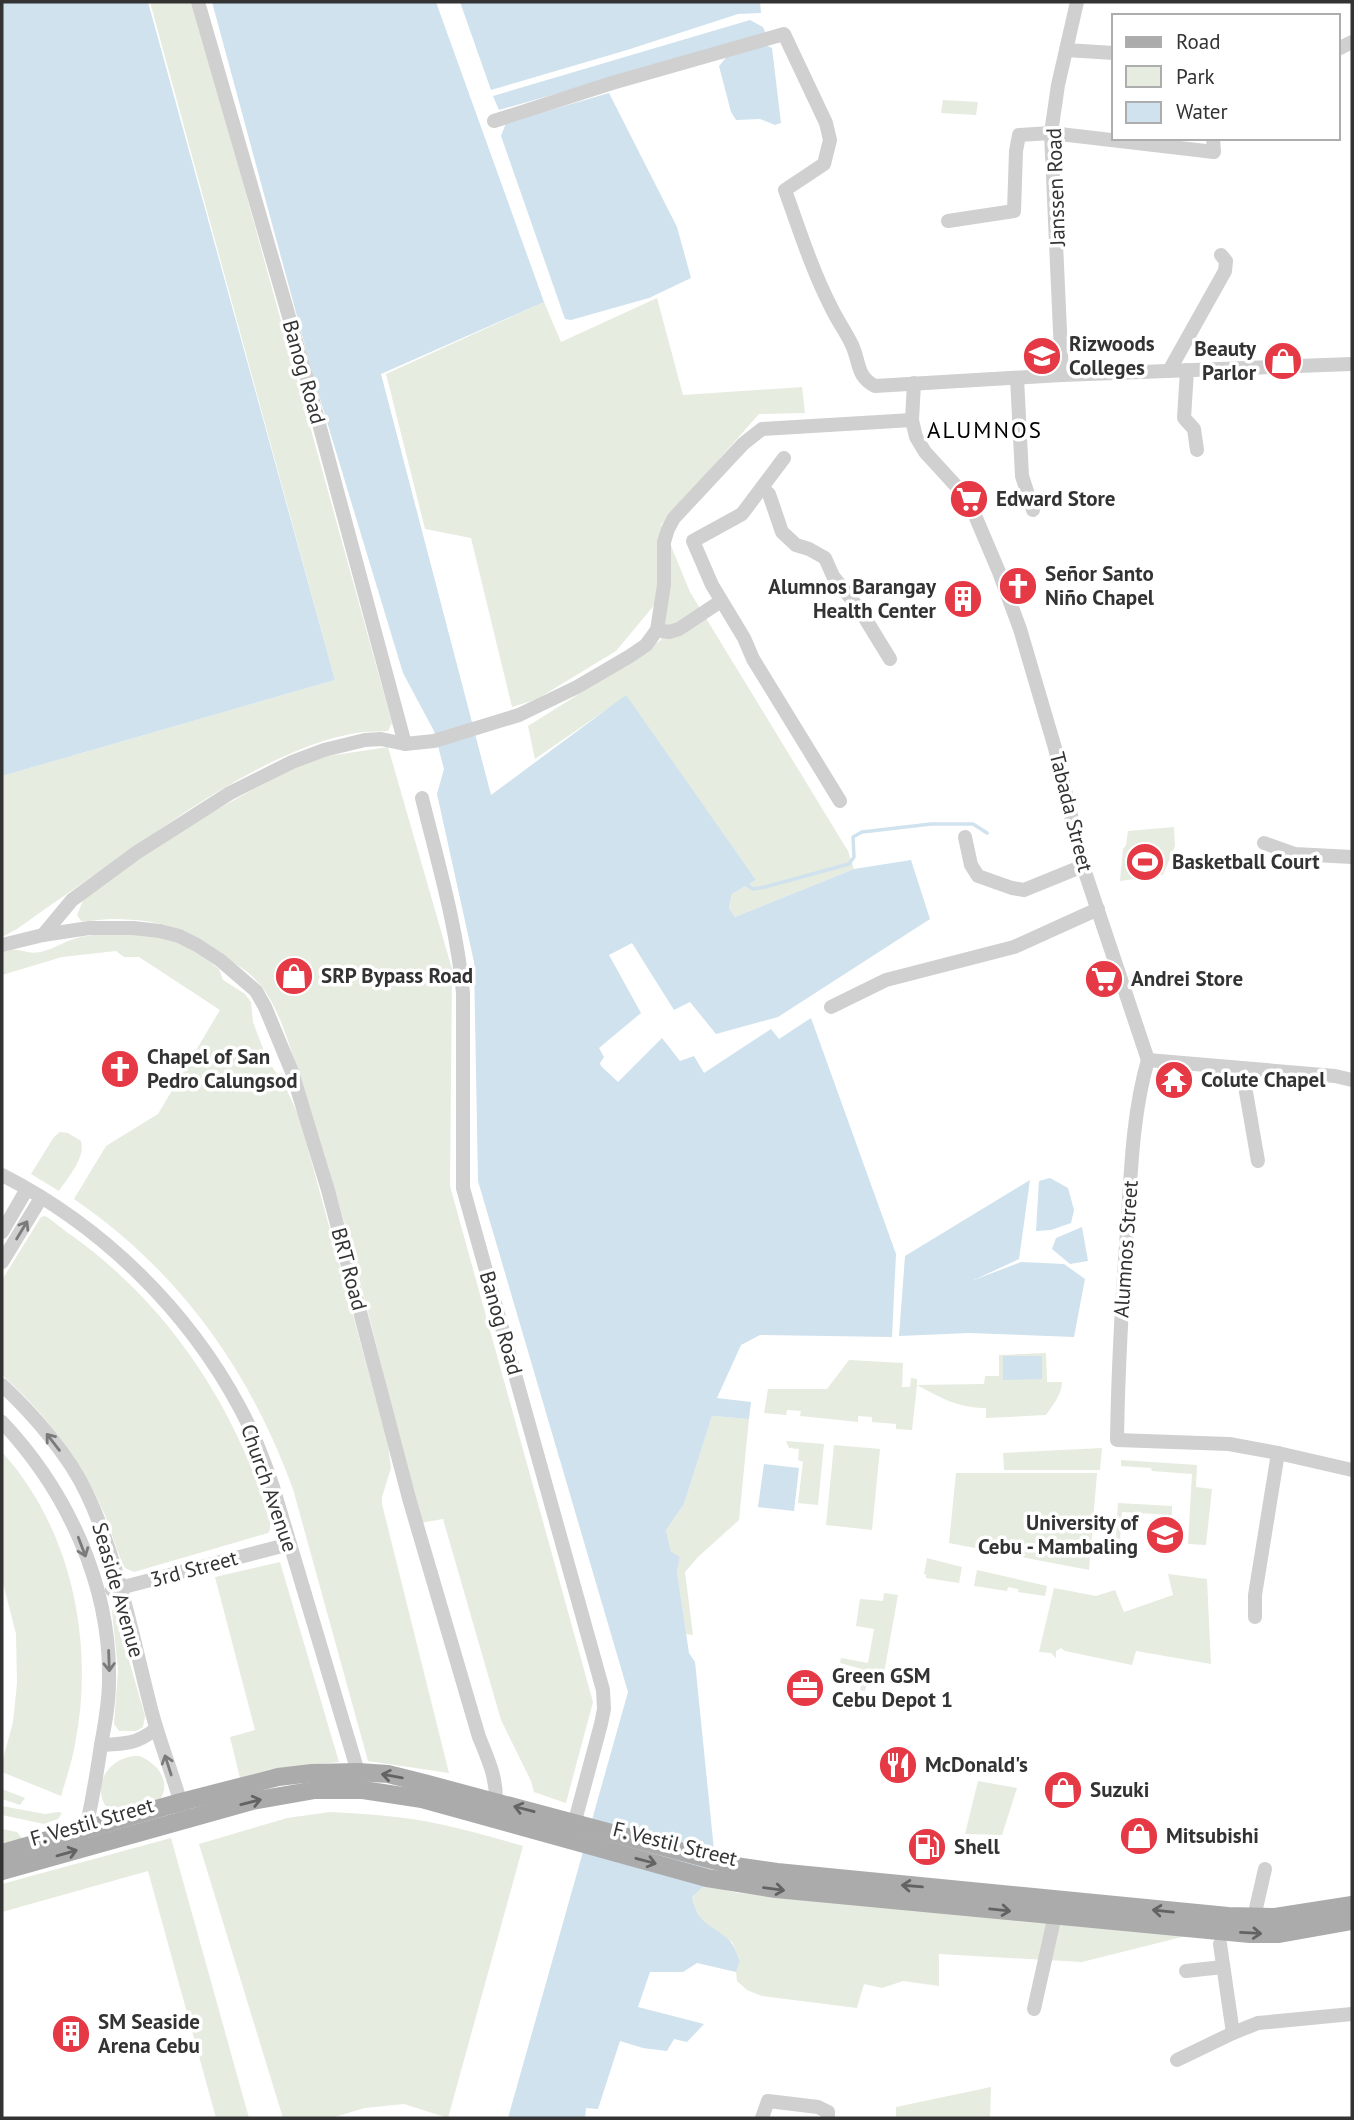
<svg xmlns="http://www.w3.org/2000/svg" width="1354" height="2120" font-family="'PT Sans',sans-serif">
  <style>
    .green { fill: #e6ecdf }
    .water { fill: #cfe2ee }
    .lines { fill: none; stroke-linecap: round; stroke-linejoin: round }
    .stream { stroke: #cfe2ee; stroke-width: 3.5 }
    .minor { stroke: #d0d0d0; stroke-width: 14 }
    .major { stroke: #ababab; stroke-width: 18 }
    .oneway { stroke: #7a7a7a }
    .oneway2 { stroke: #636363 }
    .labels { text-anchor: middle; stroke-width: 7; stroke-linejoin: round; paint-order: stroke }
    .street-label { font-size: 21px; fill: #333; stroke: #fff }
    .poi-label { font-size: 21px; font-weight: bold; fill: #333; stroke: #fff; text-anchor: start }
    .neighbourhood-label { font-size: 23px; letter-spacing: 2px; fill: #000; stroke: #fff }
  </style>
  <rect width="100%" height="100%" fill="#fff"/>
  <g class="green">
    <path d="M 150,2 L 193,2 L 392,723 L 388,731 C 377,732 366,731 356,733 C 275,747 184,812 117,859 C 84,882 50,905 17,929 L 2,937 L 2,776 L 335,680 Z"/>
    <path d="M 943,100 L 978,102 L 976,115 L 941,113 Z"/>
    <path d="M 657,298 L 683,395 L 802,387 L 805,413 L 759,414 L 661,525 L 656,603 L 616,651 L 537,699 L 512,707 L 471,538 L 425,529 L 386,374 L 544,302 L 561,342 Z"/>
    <path d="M 669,541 L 690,592 L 848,851 L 854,869 L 735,917 L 729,908 L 732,894 L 756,880 L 626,696 L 535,759 L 528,726 L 622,667 L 661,640 L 669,582 Z"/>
    <path d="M 388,747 L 452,969 L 450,1186 L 593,1702 L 566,1803 L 534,1792 L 531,1781 L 501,1720 L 443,1519 L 420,1523 C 383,1375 350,1225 301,1081 C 290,1049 280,1005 256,980 C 247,970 233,963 222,955 C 181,927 163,920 113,919 C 102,919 92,922 81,921 L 77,915 L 84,898 L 127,867 L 209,814 L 252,790 L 298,766 L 322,757 Z"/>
    <path d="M 1174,827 L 1175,846 L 1163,875 L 1120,881 L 1123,849 L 1126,845 L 1128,831 Z"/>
    <path d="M 103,934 L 138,934 L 171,939 L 186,945 L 205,958 L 219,969 L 223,980 L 245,994 L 251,1002 L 253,1022 L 267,1059 L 285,1086 L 300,1119 L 388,1444 L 391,1468 L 382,1497 L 382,1504 L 449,1773 L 368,1761 L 293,1489 C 249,1369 180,1272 74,1199 L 106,1146 L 158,1114 L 220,1010 L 139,957 L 124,957 L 116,951 L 62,957 L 2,975 L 2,950 C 19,947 26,955 40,952 C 51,950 60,944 71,940 C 81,936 93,935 103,934 Z"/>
    <path d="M 60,1132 L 68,1133 L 81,1141 C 86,1158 68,1177 59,1191 L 31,1174 L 54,1137 Z"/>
    <path d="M 45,1216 C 54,1221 62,1229 71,1235 C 168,1304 237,1408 270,1522 L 270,1530 L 268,1533 L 134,1572 L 125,1568 C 116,1551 112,1531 104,1513 C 81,1460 45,1413 2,1375 L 2,1280 L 41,1217 Z"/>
    <path d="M 1046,1353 L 1047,1382 L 1062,1382 C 1062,1394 1053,1405 1046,1415 L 986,1418 L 986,1408 C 958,1408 941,1398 917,1385 L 912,1430 L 896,1429 L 896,1424 L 872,1422 L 872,1417 L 858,1416 L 858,1422 L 800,1416 L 801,1411 L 787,1410 L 786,1415 L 764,1413 L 768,1389 L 827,1389 L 849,1360 L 903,1363 L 902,1387 L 910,1387 L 911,1378 L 917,1379 L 917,1385 L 984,1384 L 985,1376 L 999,1376 L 999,1355 Z"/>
    <path d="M 712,1416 L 749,1419 L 739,1520 L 698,1557 L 685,1572 L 693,1635 L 686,1634 L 677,1572 L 680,1557 L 671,1553 L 666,1530 L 684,1504 Z"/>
    <path d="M 786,1441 L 824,1444 L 818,1505 L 798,1503 L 803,1462 L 798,1460 L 799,1449 L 789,1448 Z"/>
    <path d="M 834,1445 L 880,1449 L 872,1530 L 826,1525 Z"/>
    <path d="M 1102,1448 L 1100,1470 L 1004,1470 L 1003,1453 Z"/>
    <path d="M 2,1452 C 72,1529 95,1644 75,1744 C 72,1762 66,1779 61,1796 L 2,1772 L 2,1763 L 13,1722 L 17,1683 L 16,1634 L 2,1579 Z"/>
    <path d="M 1121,1460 L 1197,1465 L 1196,1487 L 1212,1489 L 1206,1545 L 1188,1544 L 1192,1474 L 1152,1471 L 1151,1468 L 1121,1466 Z"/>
    <path d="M 956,1473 L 1097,1473 L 1089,1570 L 949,1543 Z"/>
    <path d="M 1118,1503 L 1172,1506 L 1172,1515 L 1122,1512 L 1120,1539 L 1116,1538 Z"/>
    <path d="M 927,1558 L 962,1567 L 959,1583 L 926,1578 L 926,1575 L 924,1574 Z"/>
    <path d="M 280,1562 L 339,1762 L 271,1769 L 240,1778 L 230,1737 L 255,1730 L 215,1577 Z"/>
    <path d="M 977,1570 L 1047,1586 L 1045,1596 L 1018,1592 L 1018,1589 L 1008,1587 L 1007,1591 L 974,1586 Z"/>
    <path d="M 1168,1574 L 1207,1579 L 1211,1664 L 1136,1651 L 1132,1665 L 1065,1651 L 1061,1648 L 1056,1651 L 1056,1658 L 1051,1653 L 1039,1652 L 1054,1588 L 1096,1596 L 1115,1590 L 1124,1612 L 1173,1595 Z"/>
    <path d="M 884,1593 L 898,1595 L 883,1679 L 867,1683 L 865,1691 L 860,1690 L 865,1670 L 840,1663 L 841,1658 L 868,1663 L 874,1629 L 856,1626 L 860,1599 L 883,1601 Z"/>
    <path d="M 114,1608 L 145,1716 L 143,1727 L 136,1731 L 119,1731 L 114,1724 L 118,1670 L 112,1611 Z"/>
    <path d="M 139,1756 C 157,1763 172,1781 160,1800 L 112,1813 C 87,1791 107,1755 139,1756 Z"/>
    <path d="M 978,1781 L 1017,1788 L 1002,1835 L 965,1834 Z"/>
    <path d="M 2,1789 L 25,1798 L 20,1805 L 2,1799 Z"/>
    <path d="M 2,1806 L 45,1814 L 58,1812 L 62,1813 L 58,1819 L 44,1824 L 2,1815 Z"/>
    <path d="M 330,1812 C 366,1814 403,1816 439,1824 C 467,1830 495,1838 523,1846 L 448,2118 L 404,2104 L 365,2108 L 331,2118 L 283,2118 L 199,1844 L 287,1818 Z"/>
    <path d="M 2,1829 L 17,1832 L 24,1841 L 2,1847 Z"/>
    <path d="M 171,1838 L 249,2118 L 216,2118 L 148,1871 L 2,1912 L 2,1884 Z"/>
    <path d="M 705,1885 L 738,1893 L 1194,1934 L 1082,1962 L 939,1954 L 939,1986 L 903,1981 L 882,1988 L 864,1984 L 857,2008 L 762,1996 L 747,1990 L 737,1981 L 736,1972 L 740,1961 L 732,1942 L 703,1923 L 695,1907 L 692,1897 Z"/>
    <path d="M 991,2087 L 990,2118 L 896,2118 L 896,2107 Z"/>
  </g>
  <g class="water">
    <path d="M 2,2 L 148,2 L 335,680 L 2,776 Z"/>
    <path d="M 212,2 L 436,2 L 544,302 L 381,374 L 491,795 L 626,695 L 756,880 L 732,894 L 729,908 L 735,917 L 854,869 L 911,860 L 930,919 L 778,1017 L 716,1034 L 690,1002 L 674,1010 L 632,943 L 609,955 L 641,1013 L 599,1048 L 604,1057 L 600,1063 L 601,1066 L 618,1082 L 662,1038 L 680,1061 L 694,1056 L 704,1073 L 771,1029 L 779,1039 L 811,1018 L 896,1254 L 892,1337 L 760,1335 L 741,1345 L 717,1398 L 751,1402 L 749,1419 L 712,1416 L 684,1504 L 666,1530 L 671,1552 L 680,1557 L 677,1572 L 689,1653 L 695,1662 L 714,1850 L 705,1885 L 692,1897 C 699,1926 710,1923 729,1940 C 734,1945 737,1954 740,1961 L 736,1972 L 697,1963 L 683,1972 L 650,1972 L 638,2007 L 704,2024 L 687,2042 L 674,2039 L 667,2051 L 643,2048 L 620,2041 L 598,2109 L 586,2108 L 585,2118 L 508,2118 L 628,1692 L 478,1181 L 474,962 L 437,794 L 444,769 L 434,731 L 403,673 L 314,379 Z"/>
    <path d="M 460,2 L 760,2 L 761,13 L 738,14 L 627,50 L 491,90 Z"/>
    <path d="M 750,20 L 763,27 L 766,34 L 499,110 L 493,96 Z"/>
    <path d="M 765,45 L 772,48 L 781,123 L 775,125 L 760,119 L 736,120 L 731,112 L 719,66 L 730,53 Z"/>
    <path d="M 609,93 L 677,227 L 691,278 L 649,298 L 571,320 L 565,319 L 501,136 L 506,123 Z"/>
    <path d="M 1050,1178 L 1068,1188 L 1074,1210 L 1071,1223 L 1051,1230 L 1036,1231 L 1039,1181 Z"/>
    <path d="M 1030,1180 L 1019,1259 L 974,1280 L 1021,1262 L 1064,1264 L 1085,1279 L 1074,1337 L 969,1333 L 899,1336 L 905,1256 Z"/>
    <path d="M 1082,1227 L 1088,1261 L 1070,1264 L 1052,1249 L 1056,1238 Z"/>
    <path d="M 1003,1356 L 1042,1356 L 1042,1379 L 1003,1380 Z"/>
    <path d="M 764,1464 L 799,1468 L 794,1511 L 758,1507 Z"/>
  </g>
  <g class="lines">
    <path class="stream" d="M 744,883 L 753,889 L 765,887 L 849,864 L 854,857 L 853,837 L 862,832 L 931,824 L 973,824 L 987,833"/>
    <g class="minor">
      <path d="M 198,2 L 307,379 L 405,744"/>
      <path d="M 1338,49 L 1352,42"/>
      <path d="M 1066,50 L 1114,53"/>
      <path d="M 494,121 L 612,83 L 784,34 L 826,123 L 830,140 L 824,164 L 785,190 C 799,229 812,270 831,307 C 837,320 846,332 852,345 C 860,362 856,376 875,386 L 1062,375 L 1352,364"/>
      <path d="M 948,221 L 1014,211 L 1016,151 L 1019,135 L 1051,133 L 1214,152 L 1213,138"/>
      <path d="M 1187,370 L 1184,418 L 1194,429 L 1197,450"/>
      <path d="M 1169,371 L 1225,271 L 1226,261 L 1221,255"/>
      <path d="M 1062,375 L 1051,133 L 1058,85 L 1077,2"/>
      <path d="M 1017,378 L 1022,476 L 1033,510"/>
      <path d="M 914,383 L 912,420 L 916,437 L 925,452 L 968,499 L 999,572 L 1020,629 L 1055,748 L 1083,866 L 1148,1060"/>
      <path d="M 784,458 L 742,514 L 693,541 L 712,585 L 744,638 L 753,659 L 840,801"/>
      <path d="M 762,488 L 769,494 L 782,532 L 796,545 L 809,549 L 825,558 L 833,576 L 860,610 L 890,659"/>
      <path d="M 657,630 L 669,632 L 679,629 L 721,601"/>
      <path d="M 422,798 C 438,863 457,927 463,993 L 463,1188 L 603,1690 L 604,1709 L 601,1724 L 572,1832"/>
      <path d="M 965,837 L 971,865 L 978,876 L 1012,888 L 1024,890 L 1083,866"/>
      <path d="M 1264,843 L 1295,854 L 1352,857"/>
      <path d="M 43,935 L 72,900 L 136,853 L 230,793 L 292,762 L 324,750 L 365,740 L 381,739 L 405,744 L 434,741 L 519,715 L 577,687 L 630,656 L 646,645 L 657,630 L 664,585 L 664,542 L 668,529 L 674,518 L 743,444 L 762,429 L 912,420"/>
      <path d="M 2,945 L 43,935 L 89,928 L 133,928 L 160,931 L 179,936 L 197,945 L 220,960 L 256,991 L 265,1007 L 292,1072 L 328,1190 L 410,1502 L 479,1737 C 489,1761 499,1783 495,1809"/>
      <path d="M 831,1007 L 886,980 L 1014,947 L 1098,909"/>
      <path d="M 1148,1060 C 1132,1115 1131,1174 1127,1231 C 1122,1300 1118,1370 1117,1440 L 1229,1444 L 1278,1453 L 1352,1470"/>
      <path d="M 1148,1060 L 1335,1076 L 1352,1080"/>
      <path d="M 1242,1069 L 1258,1161"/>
      <path d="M 2,1175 C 102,1226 187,1309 240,1408 C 254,1434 264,1460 273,1487 L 361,1782"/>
      <path d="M 2,1232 L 27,1189"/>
      <path d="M 2,1262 L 41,1198"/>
      <path d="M 2,1385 C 33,1414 69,1455 87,1494 C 118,1559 133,1639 151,1709 C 160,1744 174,1777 183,1811"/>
      <path d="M 2,1422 C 67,1491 111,1585 109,1681 C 109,1703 105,1724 101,1745 C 97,1773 92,1801 86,1829"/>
      <path d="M 112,1590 L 290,1544"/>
      <path d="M 1255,1617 L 1255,1595 L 1278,1453"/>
      <path d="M 101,1745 C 126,1744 136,1744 156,1729"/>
      <path d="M 1254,1917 L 1265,1869"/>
      <path d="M 1220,1944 L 1233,2033"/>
      <path d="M 1186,1971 L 1223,1967"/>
      <path d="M 1034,2009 L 1055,1915"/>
      <path d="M 1177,2060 L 1233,2033 L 1258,2023 L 1352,2014"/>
      <path d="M 762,2118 L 768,2101 L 818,2107 L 828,2112 L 828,2118"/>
    </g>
    <g class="major">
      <path d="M 2,1853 L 181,1802 L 278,1777 L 312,1773 L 358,1772 L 388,1774 L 424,1783 L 735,1866 L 777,1872 L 1228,1916 L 1275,1917 L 1352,1905"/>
      <path d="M 2,1871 L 252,1801 L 315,1790 L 363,1790 L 422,1799 L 707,1878 L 776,1889 L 1250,1934 L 1279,1934 L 1352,1921"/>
    </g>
  </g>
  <defs><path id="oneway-shaft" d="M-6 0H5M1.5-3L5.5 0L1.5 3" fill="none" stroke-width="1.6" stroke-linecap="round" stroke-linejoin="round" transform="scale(1.75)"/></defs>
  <g class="oneway">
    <use href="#oneway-shaft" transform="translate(22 1230) rotate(-59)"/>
    <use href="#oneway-shaft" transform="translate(53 1442) rotate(-128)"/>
    <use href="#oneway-shaft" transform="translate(82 1547) rotate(69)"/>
    <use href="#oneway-shaft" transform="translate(109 1661) rotate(88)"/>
    <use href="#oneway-shaft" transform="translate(168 1765) rotate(-108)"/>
  </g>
  <g class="oneway2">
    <use href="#oneway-shaft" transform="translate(392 1776) rotate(-170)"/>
    <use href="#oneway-shaft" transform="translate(251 1802) rotate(-14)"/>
    <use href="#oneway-shaft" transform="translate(524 1809) rotate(-165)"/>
    <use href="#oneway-shaft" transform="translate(67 1853) rotate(-16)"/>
    <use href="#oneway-shaft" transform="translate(646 1861) rotate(15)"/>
    <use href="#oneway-shaft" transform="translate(912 1886) rotate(-175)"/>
    <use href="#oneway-shaft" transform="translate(774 1889) rotate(7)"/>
    <use href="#oneway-shaft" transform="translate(1000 1910) rotate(6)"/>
    <use href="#oneway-shaft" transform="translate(1163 1911) rotate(-174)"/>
    <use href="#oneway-shaft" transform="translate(1251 1933) rotate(3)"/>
  </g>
  <defs>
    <g id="university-disc" transform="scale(2.0125)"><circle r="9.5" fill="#e63946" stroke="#fff"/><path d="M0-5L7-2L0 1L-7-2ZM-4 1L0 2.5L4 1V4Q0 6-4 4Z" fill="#fff"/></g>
    <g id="shop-disc" transform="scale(2.0125)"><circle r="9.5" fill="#e63946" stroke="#fff"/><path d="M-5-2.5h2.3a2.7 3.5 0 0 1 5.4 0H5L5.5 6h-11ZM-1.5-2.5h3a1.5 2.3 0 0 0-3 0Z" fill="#fff"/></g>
    <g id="supermarket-disc" transform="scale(2.0125)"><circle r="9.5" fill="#e63946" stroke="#fff"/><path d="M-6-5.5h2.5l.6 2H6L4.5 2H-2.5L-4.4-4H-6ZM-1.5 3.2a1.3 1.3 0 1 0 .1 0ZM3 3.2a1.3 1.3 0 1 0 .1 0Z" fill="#fff"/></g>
    <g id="church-disc" transform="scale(2.0125)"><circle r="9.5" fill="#e63946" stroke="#fff"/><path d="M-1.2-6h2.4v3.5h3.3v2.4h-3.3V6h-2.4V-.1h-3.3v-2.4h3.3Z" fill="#fff"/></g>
    <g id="building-disc" transform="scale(2.0125)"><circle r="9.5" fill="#e63946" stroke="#fff"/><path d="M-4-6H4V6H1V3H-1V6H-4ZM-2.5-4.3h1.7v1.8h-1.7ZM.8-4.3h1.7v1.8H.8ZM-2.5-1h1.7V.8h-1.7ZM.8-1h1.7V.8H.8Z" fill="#fff"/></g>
    <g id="stadium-disc" transform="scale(2.0125)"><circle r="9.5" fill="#e63946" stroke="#fff"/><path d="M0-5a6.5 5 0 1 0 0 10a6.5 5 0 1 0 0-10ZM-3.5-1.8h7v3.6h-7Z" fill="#fff"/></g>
    <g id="temple-disc" transform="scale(2.0125)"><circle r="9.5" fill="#e63946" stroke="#fff"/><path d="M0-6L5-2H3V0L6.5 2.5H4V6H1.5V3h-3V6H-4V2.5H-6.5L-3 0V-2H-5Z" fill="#fff"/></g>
    <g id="school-disc" transform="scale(2.0125)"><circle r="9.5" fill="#e63946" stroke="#fff"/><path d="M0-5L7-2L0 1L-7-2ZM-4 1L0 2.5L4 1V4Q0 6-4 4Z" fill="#fff"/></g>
    <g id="office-disc" transform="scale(2.0125)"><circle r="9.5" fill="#e63946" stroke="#fff"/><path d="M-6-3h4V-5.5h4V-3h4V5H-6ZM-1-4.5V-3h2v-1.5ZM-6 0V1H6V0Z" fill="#fff"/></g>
    <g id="restaurant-disc" transform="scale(2.0125)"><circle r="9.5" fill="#e63946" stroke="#fff"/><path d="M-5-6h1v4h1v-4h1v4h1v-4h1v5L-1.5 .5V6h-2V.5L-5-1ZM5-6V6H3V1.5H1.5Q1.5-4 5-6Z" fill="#fff"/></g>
    <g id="fuel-disc" transform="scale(2.0125)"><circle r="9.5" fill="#e63946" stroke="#fff"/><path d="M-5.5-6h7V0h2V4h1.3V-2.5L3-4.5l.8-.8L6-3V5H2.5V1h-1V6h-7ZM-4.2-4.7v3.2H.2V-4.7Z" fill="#fff"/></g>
  </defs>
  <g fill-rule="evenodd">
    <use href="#university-disc" x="1042" y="356"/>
    <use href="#shop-disc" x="1283" y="361"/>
    <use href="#supermarket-disc" x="969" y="499"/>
    <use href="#church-disc" x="1018" y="586"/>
    <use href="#building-disc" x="963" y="599"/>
    <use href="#stadium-disc" x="1145" y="862"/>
    <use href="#shop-disc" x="294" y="976"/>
    <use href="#supermarket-disc" x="1104" y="979"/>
    <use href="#church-disc" x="120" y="1069"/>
    <use href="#temple-disc" x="1174" y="1080"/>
    <use href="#school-disc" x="1165" y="1535"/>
    <use href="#office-disc" x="805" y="1688"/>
    <use href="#restaurant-disc" x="898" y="1765"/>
    <use href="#shop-disc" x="1063" y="1790"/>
    <use href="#shop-disc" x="1139" y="1836"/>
    <use href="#fuel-disc" x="927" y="1847"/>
    <use href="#building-disc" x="71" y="2034"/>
  </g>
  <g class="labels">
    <g class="street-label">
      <text transform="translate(1056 187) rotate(-92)" y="7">Janssen Road</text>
      <text transform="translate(304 372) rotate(74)" y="7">Banog Road</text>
      <text transform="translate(1071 812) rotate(76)" y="7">Tabada Street</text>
      <text transform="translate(1126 1249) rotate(-86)" y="7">Alumnos Street</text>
      <text transform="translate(349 1269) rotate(75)" y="7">BRT Road</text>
      <text transform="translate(501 1323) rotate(74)" y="7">Banog Road</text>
      <text transform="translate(269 1488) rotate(71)" y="7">Church Avenue</text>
      <text transform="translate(194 1569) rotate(-15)" y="7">3rd Street</text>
      <text transform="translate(118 1590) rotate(74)" y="7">Seaside Avenue</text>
      <text transform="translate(92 1822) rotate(-16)" y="7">F. Vestil Street</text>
      <text transform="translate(675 1844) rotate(14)" y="7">F. Vestil Street</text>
    </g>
    <g class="poi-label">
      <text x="1069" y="351">Rizwoods<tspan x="1069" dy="24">Colleges</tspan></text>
      <text x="1256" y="356" text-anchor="end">Beauty<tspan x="1256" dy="24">Parlor</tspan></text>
      <text x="996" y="506">Edward Store</text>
      <text x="1045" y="581">Señor Santo<tspan x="1045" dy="24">Niño Chapel</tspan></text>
      <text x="936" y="594" text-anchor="end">Alumnos Barangay<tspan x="936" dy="24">Health Center</tspan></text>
      <text x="1172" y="869">Basketball Court</text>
      <text x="321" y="983">SRP Bypass Road</text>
      <text x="1131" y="986">Andrei Store</text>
      <text x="147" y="1064">Chapel of San<tspan x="147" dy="24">Pedro Calungsod</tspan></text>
      <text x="1201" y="1087">Colute Chapel</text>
      <text x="1138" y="1530" text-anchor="end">University of<tspan x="1138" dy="24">Cebu - Mambaling</tspan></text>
      <text x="832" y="1683">Green GSM<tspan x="832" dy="24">Cebu Depot 1</tspan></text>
      <text x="925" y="1772">McDonald's</text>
      <text x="1090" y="1797">Suzuki</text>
      <text x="1166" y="1843">Mitsubishi</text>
      <text x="954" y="1854">Shell</text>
      <text x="98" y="2029">SM Seaside<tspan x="98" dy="24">Arena Cebu</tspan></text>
    </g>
    <g class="neighbourhood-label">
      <text x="985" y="438">ALUMNOS</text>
    </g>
  </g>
  <rect width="1354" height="2120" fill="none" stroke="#333333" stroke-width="7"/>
  <rect x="1112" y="14" width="228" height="126" fill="#ffffff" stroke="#adadad" stroke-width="2"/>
  <rect x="1126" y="37" width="35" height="10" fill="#ababab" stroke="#adadad" stroke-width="2"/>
  <text x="1176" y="49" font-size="21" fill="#333333">Road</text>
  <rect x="1126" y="66" width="35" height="21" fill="#e6ecdf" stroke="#adadad" stroke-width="2"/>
  <text x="1176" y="84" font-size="21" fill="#333333">Park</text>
  <rect x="1126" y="102" width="35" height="21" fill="#cfe2ee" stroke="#adadad" stroke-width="2"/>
  <text x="1176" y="119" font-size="21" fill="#333333">Water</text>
</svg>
